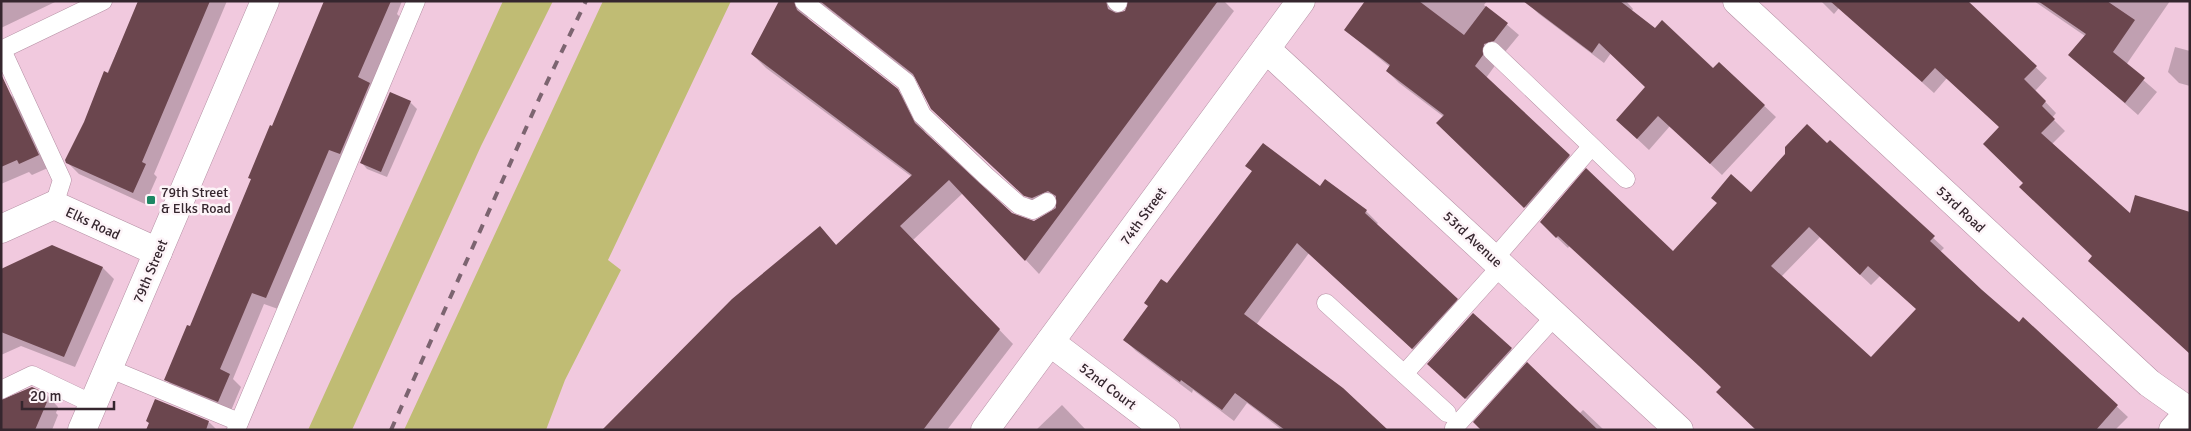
<svg xmlns="http://www.w3.org/2000/svg" width="2191" height="431" font-family="Signika,sans-serif">
  <style>
    .green { fill: #c0bc74 }
    .shadow { fill: #0003; fill-rule: evenodd }
    .building { fill: #6b464e; fill-rule: evenodd }
    .lines { fill: none; stroke-linecap: round; stroke-linejoin: round }
    .lane-casing { stroke: #b48fa3; stroke-width: 19 }
    .street-casing { stroke: #b48fa3; stroke-width: 29 }
    .lane { stroke: #fff; stroke-width: 18 }
    .street { stroke: #fff; stroke-width: 28 }
    .rail { stroke: #7c6470; stroke-width: 4; stroke-dasharray: 9 9; stroke-linecap: butt }
    .poi-dot { fill: #1d8764; stroke: #fdf4f8; stroke-width: 2 }
    .labels { text-anchor: middle; stroke-width: 5; stroke-linejoin: round; paint-order: stroke }
    .poi-label { font-size: 14px; fill: #35262e; stroke: #fdf4f8; text-anchor: start }
    .street-label { font-size: 14px; fill: #35262e; stroke: #fdf4f8 }
  </style>
  <rect width="100%" height="100%" fill="#f1c9de"/>
  <g class="green">
    <path d="M 503,1 L 553,1 L 481,146 L 352,430 L 308,430 Z"/>
    <path d="M 603,1 L 731,1 L 608,260 L 621,270 L 565,380 L 546,430 L 404,430 Z"/>
  </g>
  <g class="shadow">
    <path d="M 1,1 L 55,1 L 55,2 L 1,28 Z"/>
    <path d="M 140,1 L 227,1 L 154,174 L 157,177 L 145,204 L 79,174 L 67,162 Z"/>
    <path d="M 325,1 L 402,1 L 397,14 L 400,17 L 278,309 L 264,304 L 233,379 L 241,387 L 230,413 L 177,391 L 166,379 L 190,328 Z"/>
    <path d="M 781,1 L 1224,1 L 1234,11 L 1039,274 L 963,193 L 913,240 L 1013,344 L 947,430 L 603,430 L 820,227 L 837,246 L 912,177 L 766,68 L 752,54 ZM 1127,4 L 1129,7 L 1120,14 L 1119,12 ZM 820,5 L 826,7 L 916,78 L 946,122 L 1040,209 L 1046,212 L 1057,208 L 1038,221 L 1030,221 L 1011,214 L 927,136 L 911,104 L 897,90 L 809,21 L 807,15 L 810,9 Z"/>
    <path d="M 1367,1 L 1487,1 L 1484,5 L 1519,35 L 1505,52 L 1495,56 L 1494,67 L 1486,78 L 1581,167 L 1537,218 L 1449,135 L 1444,117 L 1399,83 L 1387,71 L 1390,67 L 1345,30 Z"/>
    <path d="M 1529,1 L 1626,1 L 1633,9 L 1631,12 L 1713,70 L 1719,63 L 1776,117 L 1722,175 L 1670,126 L 1649,150 L 1617,120 L 1647,87 L 1611,53 L 1604,63 L 1539,14 L 1527,3 Z"/>
    <path d="M 1821,1 L 1966,1 L 2047,78 L 2035,91 L 2056,113 L 2052,118 L 2065,131 L 2052,144 L 2131,215 L 2190,213 L 2094,257 L 2024,183 L 2001,128 L 1947,78 L 1934,93 L 1839,8 L 1834,14 Z"/>
    <path d="M 2034,1 L 2170,1 L 2126,65 L 2157,92 L 2138,115 L 2070,55 L 2085,36 Z"/>
    <path d="M 2175,47 L 2190,51 L 2190,86 L 2179,83 L 2168,72 Z"/>
    <path d="M 9,93 L 21,105 L 50,167 L 32,175 L 29,172 L 1,184 L 1,97 Z"/>
    <path d="M 410,102 L 417,109 L 387,177 L 367,169 L 361,162 Z"/>
    <path d="M 1830,142 L 1944,248 L 1940,252 L 2019,324 L 2023,319 L 2128,417 L 2115,430 L 1758,430 L 1722,387 L 1570,245 L 1568,248 L 1552,233 L 1673,252 L 1751,193 ZM 1820,237 L 1871,285 L 1880,276 L 1917,309 L 1871,359 L 1781,277 Z"/>
    <path d="M 1247,166 L 1321,188 L 1366,211 L 1378,223 L 1376,225 L 1468,311 L 1424,360 L 1309,253 L 1256,325 L 1386,430 L 1282,430 L 1247,403 L 1234,421 L 1193,390 L 1192,393 L 1136,351 L 1125,340 L 1253,172 Z"/>
    <path d="M 52,246 L 103,268 L 114,279 L 75,367 L 21,346 L 1,355 L 1,278 Z"/>
    <path d="M 1511,349 L 1522,361 L 1478,410 L 1441,375 Z"/>
    <path d="M 32,388 L 47,395 L 58,407 L 56,413 L 58,415 L 52,430 L 1,430 Z"/>
    <path d="M 156,400 L 210,423 L 217,430 L 147,430 Z"/>
    <path d="M 1062,405 L 1086,430 L 1036,430 Z"/>
    <path d="M 1583,410 L 1604,430 L 1483,430 L 1579,414 Z"/>
  </g>
  <g class="building">
    <path d="M 138,1 L 210,1 L 142,162 L 146,164 L 133,193 L 66,163 L 65,160 L 84,122 L 104,71 L 108,73 Z"/>
    <path d="M 324,1 L 391,1 L 358,77 L 370,83 L 340,154 L 329,150 L 266,298 L 252,293 L 220,369 L 230,374 L 218,402 L 164,380 L 187,325 L 190,326 L 251,179 L 248,178 L 270,125 L 272,126 Z"/>
    <path d="M 779,1 L 794,1 L 797,10 L 898,89 L 915,123 L 1012,213 L 1034,221 L 1056,208 L 1056,196 L 1048,191 L 1032,198 L 1024,196 L 931,109 L 913,74 L 820,1 L 1106,1 L 1108,9 L 1116,13 L 1125,11 L 1128,1 L 1218,1 L 1025,261 L 949,180 L 900,226 L 1000,329 L 923,430 L 602,430 L 732,299 L 820,226 L 836,245 L 912,175 L 751,54 Z"/>
    <path d="M 1365,1 L 1419,1 L 1464,35 L 1486,6 L 1508,23 L 1494,41 L 1484,44 L 1483,55 L 1475,66 L 1570,155 L 1524,208 L 1436,123 L 1444,115 L 1386,71 L 1390,65 L 1344,30 Z"/>
    <path d="M 1523,1 L 1620,1 L 1655,28 L 1662,20 L 1713,68 L 1719,62 L 1765,105 L 1710,164 L 1658,116 L 1637,139 L 1616,120 L 1645,87 L 1599,43 L 1592,53 Z"/>
    <path d="M 1830,1 L 1968,1 L 2037,66 L 2024,79 L 2046,101 L 2042,106 L 2055,119 L 2041,133 L 2130,213 L 2135,195 L 2190,212 L 2190,354 L 2088,261 L 2092,256 L 2019,187 L 2023,183 L 1983,144 L 1999,127 L 1935,68 L 1922,82 Z"/>
    <path d="M 2038,1 L 2107,1 L 2135,20 L 2113,52 L 2145,78 L 2125,103 L 2068,55 L 2086,34 Z"/>
    <path d="M 1,74 L 39,155 L 19,164 L 17,160 L 1,167 Z"/>
    <path d="M 390,92 L 411,101 L 381,172 L 360,163 Z"/>
    <path d="M 1807,124 L 1827,143 L 1830,140 L 1935,236 L 1930,241 L 1982,290 L 2019,322 L 2023,317 L 2118,405 L 2096,430 L 1756,430 L 1716,392 L 1721,387 L 1699,366 L 1558,236 L 1556,238 L 1540,222 L 1586,168 L 1673,251 L 1717,203 L 1711,198 L 1731,174 L 1751,192 L 1785,154 L 1785,147 ZM 1809,227 L 1860,275 L 1868,266 L 1916,309 L 1871,357 L 1771,266 Z"/>
    <path d="M 1263,143 L 1320,186 L 1325,179 L 1367,210 L 1365,213 L 1458,299 L 1412,349 L 1297,243 L 1244,314 L 1343,388 L 1388,430 L 1285,430 L 1235,393 L 1222,410 L 1181,380 L 1180,382 L 1123,340 L 1148,306 L 1144,303 L 1161,279 L 1167,283 L 1252,171 L 1245,166 Z"/>
    <path d="M 52,245 L 103,267 L 64,357 L 1,332 L 1,269 Z"/>
    <path d="M 1473,313 L 1512,348 L 1465,399 L 1427,364 Z"/>
    <path d="M 1527,362 L 1555,389 L 1598,430 L 1481,430 L 1473,422 Z"/>
    <path d="M 32,387 L 47,394 L 44,401 L 47,402 L 35,430 L 1,430 L 1,400 Z"/>
    <path d="M 155,399 L 209,421 L 206,430 L 146,430 L 149,423 L 146,421 Z"/>
  </g>
  <g class="lines">
    <g class="lane-casing">
      <g id="lane">
        <path d="M 1116,1 L 1118,3"/>
        <path d="M 804,2 L 906,82 L 922,115 L 986,176 L 1019,205 L 1033,210 L 1047,202"/>
        <path d="M 1,50 L 103,1"/>
        <path d="M 2,50 L 62,180 L 54,205"/>
        <path d="M 1492,51 L 1626,179"/>
        <path d="M 1494,259 L 1591,147"/>
        <path d="M 1326,303 L 1447,413"/>
        <path d="M 108,368 L 239,422"/>
        <path d="M 1404,374 L 1501,266"/>
        <path d="M 1,390 L 32,375 L 93,404"/>
        <path d="M 236,430 L 416,1"/>
        <path d="M 1456,430 L 1454,428 L 1555,316"/>
      </g>
    </g>
    <g class="street-casing">
      <g id="street">
        <path d="M 1737,1 L 2149,383 L 2190,412"/>
        <path d="M 1266,49 L 1679,430"/>
        <path d="M 1,229 L 54,205 L 158,252"/>
        <path d="M 1050,342 L 1166,430"/>
        <path d="M 82,430 L 265,1"/>
        <path d="M 985,430 L 1301,1"/>
        <path d="M 2173,430 L 2190,411"/>
      </g>
    </g>
    <use href="#lane" class="lane"/>
    <use href="#street" class="street"/>
    <path class="rail" d="M 391,430 L 539,99 L 586,1"/>
  </g>
  <rect class="poi-dot" x="146" y="195" width="10" height="10" rx="2.5"/>
  <g class="labels">
    <g class="poi-label">
      <text x="161" y="197">79th Street<tspan x="161" dy="16">&amp; Elks Road</tspan></text>
    </g>
    <g class="street-label">
      <text transform="translate(1961 209) rotate(43)" y="5">53rd Road</text>
      <text transform="translate(1143 216) rotate(-54)" y="5">74th Street</text>
      <text transform="translate(93 223) rotate(25)" y="5">Elks Road</text>
      <text transform="translate(1473 239) rotate(43)" y="5">53rd Avenue</text>
      <text transform="translate(150 271) rotate(-67)" y="5">79th Street</text>
      <text transform="translate(1108 386) rotate(37)" y="5">52nd Court</text>
    </g>
  </g>
  <rect width="2191" height="431" fill="none" stroke="#35262e" stroke-width="5"/>
  <path d="M22 401v8h92v-8" fill="none" stroke="#35262e" stroke-width="2.5"/>
  <text x="30" y="401" font-size="15" fill="#35262e" stroke="#fdf4f8" stroke-width="4" paint-order="stroke">20 m</text>
</svg>
